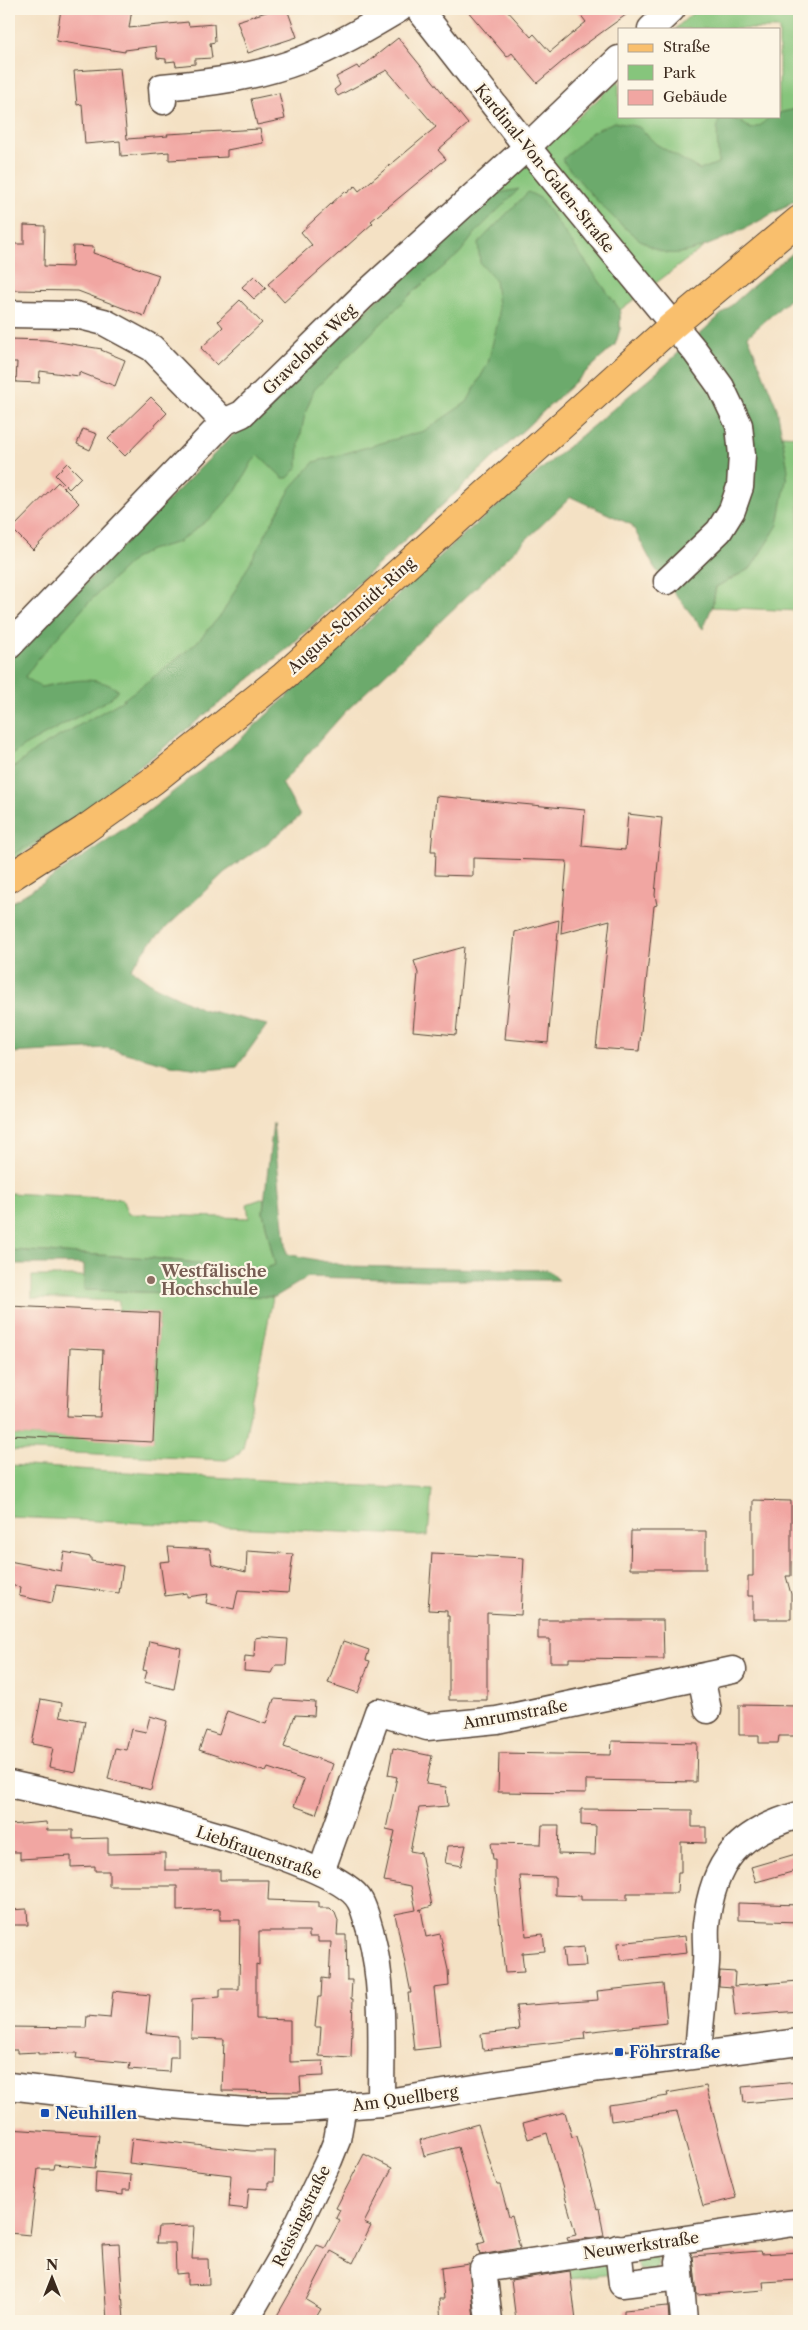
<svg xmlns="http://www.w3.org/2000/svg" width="808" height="2330" font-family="'Libre Caslon Text',serif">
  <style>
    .green { fill: #86c57c; stroke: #60784d }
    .forest { fill: #6caa6c; stroke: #546a45 }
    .building { fill: #f1a6a2; fill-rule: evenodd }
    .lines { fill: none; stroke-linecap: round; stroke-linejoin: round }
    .minor-casing { stroke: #574537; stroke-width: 29 }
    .major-casing { stroke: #574537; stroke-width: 30 }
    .minor { stroke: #fff; stroke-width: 26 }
    .major { stroke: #f9bf6d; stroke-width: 28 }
    .education-dot { fill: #8d6e63; stroke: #fcf5e5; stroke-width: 2 }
    .transit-dot { fill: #1a4fb4; stroke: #fcf5e5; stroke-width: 2 }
    .labels { text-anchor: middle; stroke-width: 4.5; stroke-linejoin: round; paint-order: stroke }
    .street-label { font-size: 16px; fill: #3b2a1e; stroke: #fcf5e5 }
    .education-label { font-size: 16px; font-weight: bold; fill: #785e54; stroke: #fcf5e5; text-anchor: start }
    .transit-label { font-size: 16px; font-weight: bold; fill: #164399; stroke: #fcf5e5; text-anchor: start }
  </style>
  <rect width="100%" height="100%" fill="#fcf5e5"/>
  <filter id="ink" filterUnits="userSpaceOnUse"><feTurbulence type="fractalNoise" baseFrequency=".02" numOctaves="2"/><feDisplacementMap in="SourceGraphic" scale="10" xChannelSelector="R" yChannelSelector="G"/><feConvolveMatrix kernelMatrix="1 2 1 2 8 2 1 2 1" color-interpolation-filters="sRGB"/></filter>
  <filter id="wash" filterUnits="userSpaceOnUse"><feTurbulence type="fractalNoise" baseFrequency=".0096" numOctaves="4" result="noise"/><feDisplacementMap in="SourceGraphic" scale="20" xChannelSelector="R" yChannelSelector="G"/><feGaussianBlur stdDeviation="1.12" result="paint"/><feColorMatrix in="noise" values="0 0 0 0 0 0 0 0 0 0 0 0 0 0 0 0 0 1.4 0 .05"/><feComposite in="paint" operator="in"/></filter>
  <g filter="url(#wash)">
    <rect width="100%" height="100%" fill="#f4e1c4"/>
    <g class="green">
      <path d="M 697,9 L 799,9 L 799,197 L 782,209 L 705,246 L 620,310 L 620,329 L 615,345 L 288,648 L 77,817 L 9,862 L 9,660 L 233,435 L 331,341 L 619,80 L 619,116 L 779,116 L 779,29 L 675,29 Z"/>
      <path d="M 782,435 L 799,436 L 799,611 L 712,607 L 716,587 L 751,568 L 787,465 Z"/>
      <path d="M 9,1193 L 122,1199 L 128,1214 L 249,1218 L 247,1204 L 264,1198 L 263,1212 L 275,1265 L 260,1270 L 152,1258 L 9,1250 Z"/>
      <path d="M 32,1276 L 85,1276 L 85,1290 L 273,1297 L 243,1448 L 239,1454 L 226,1460 L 9,1450 L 9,1435 L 153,1441 L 159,1313 L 119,1311 L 119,1301 L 32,1298 Z"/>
      <path d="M 9,1465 L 432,1490 L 428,1536 L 9,1517 Z"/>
      <path d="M 638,2255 L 657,2255 L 658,2265 L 654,2270 L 639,2270 L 636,2260 Z"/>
      <path d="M 611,2258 L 613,2274 L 571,2279 L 568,2263 Z"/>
    </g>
    <g class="forest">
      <path d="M 799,108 L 799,197 C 775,214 695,259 667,253 C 633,246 584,187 562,160 L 592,132 L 614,122 L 639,127 L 656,144 L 700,170 L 718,163 C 719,148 715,134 719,119 C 733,116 740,121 751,129 L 761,125 L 769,117 L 779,116 L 779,113 Z"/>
      <path d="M 519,189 L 477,231 L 459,254 L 413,292 L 314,390 L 305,414 L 299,443 L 298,467 L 288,478 L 283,478 L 259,455 L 252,462 L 236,491 L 213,516 L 179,542 L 150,550 L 134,559 L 88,603 L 37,660 L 25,677 L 41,687 C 68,682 94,673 118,690 L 110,699 L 24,746 L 9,757 L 9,660 L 233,435 L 494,194 Z"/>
      <path d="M 528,192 L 540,198 L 620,310 L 620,329 L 615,345 L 288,648 L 77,817 L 9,857 L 9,771 L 37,749 L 120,702 L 167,667 L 196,643 L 222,614 L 291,488 L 314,462 L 424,431 L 467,402 L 488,363 L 499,316 L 495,280 L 480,263 L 478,243 Z"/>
      <path d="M 799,248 L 799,291 L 748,336 L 777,408 L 788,470 L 778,525 L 751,568 L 716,587 L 712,607 L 703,629 L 654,567 L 632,525 L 571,497 L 344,713 L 282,783 L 300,816 L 265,845 L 225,872 L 150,943 L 131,969 L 153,985 L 202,1009 L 267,1025 L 237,1067 L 206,1070 L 171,1065 L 107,1048 L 9,1053 L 9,904 L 50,879 L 141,817 L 238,741 L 463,535 L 656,373 L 754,285 Z"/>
      <path d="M 273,1123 L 287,1254 L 347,1266 L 548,1270 L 559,1280 L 428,1280 L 308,1277 L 275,1297 L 84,1290 L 84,1264 L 9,1264 L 9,1250 L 152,1258 L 260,1270 L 275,1265 L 263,1212 Z"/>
    </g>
    <g id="blocks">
      <g class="building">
        <path d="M 61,9 L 132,9 L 129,28 L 188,22 L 189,26 L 214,24 L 215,42 L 210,43 L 212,58 L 195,59 L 195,64 L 176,66 L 175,61 L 166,62 L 166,59 L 157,58 L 156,46 L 125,50 L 125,52 L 56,41 Z"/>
        <path d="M 276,9 L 287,9 L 297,37 L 248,53 L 237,21 Z"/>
        <path d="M 466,9 L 506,9 L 531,37 L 534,34 L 550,52 L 586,22 L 576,9 L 634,9 L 569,56 L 537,83 L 512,53 L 507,57 Z"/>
        <path d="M 398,38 L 468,124 L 438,150 L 446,159 L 371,221 L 373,223 L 284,302 L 268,284 L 312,245 L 301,232 L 345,191 L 347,193 L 355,186 L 359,191 L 436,127 L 387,70 L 338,96 L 334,90 L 340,85 L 336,77 L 357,66 L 359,69 Z"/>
        <path d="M 120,68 L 127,139 L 168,136 L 167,134 L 260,129 L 263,143 L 227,150 L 227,157 L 169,160 L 169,152 L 121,156 L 120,141 L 85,144 L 82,104 L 77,105 L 74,71 Z"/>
        <path d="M 279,93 L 285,119 L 257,125 L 251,99 Z"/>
        <path d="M 24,225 L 45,226 L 44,266 L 72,267 L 73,246 L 94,247 L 93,253 L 159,275 L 144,316 L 78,291 L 9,290 L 9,244 L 24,244 Z"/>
        <path d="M 254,276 L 266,288 L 254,299 L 242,287 Z"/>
        <path d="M 240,300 L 262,323 L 217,365 L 201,348 L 223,327 L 218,321 Z"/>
        <path d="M 9,339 L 46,340 L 102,349 L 101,350 L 125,360 L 115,386 L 79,372 L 79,376 L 40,371 L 39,383 L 16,382 L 17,362 L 9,362 Z"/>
        <path d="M 151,397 L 167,413 L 125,456 L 108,439 Z"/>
        <path d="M 83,429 L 97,434 L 90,450 L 77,444 Z"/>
        <path d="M 67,463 L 81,477 L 69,489 L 55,475 Z"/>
        <path d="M 58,482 L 79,503 L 33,550 L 12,529 Z"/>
        <path d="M 436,796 L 585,810 L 582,846 L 625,850 L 628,814 L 662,818 L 655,895 L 657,905 L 654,906 L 639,1051 L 596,1048 L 610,920 L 561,933 L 567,861 L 473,858 L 473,876 L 435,875 L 436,851 L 431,851 Z"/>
        <path d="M 559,920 L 548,1043 L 505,1039 L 515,932 Z"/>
        <path d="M 464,947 L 456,1035 L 413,1031 L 418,973 L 414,961 Z"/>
        <path d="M 9,1306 L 159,1313 L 153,1442 L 9,1435 L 14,1346 L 9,1346 ZM 70,1348 L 103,1350 L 100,1417 L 67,1416 Z"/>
        <path d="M 753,1500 L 791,1501 L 791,1576 L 786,1576 L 791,1594 L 791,1619 L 753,1619 L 753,1596 L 748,1596 L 748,1576 L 753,1576 Z"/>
        <path d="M 631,1531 L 706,1531 L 706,1569 L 630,1569 Z"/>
        <path d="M 168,1547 L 210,1549 L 212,1564 L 246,1572 L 247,1551 L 293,1554 L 288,1593 L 238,1590 L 234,1609 L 206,1603 L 208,1594 L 187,1597 L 187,1593 L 165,1596 L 160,1562 L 170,1561 Z"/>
        <path d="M 64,1552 L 91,1557 L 91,1561 L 123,1566 L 119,1593 L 56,1585 L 52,1603 L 19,1596 L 20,1587 L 9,1585 L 9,1561 L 61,1571 Z"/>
        <path d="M 432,1553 L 524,1558 L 521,1615 L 487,1613 L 487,1700 L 449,1700 L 449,1616 L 447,1616 L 447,1611 L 428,1610 Z"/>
        <path d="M 538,1620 L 663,1620 L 664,1659 L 569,1658 L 569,1662 L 550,1662 L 550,1639 L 538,1639 Z"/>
        <path d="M 261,1637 L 288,1639 L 286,1665 L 276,1665 L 272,1673 L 244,1671 L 245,1656 L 254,1657 L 255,1638 Z"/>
        <path d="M 149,1641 L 181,1648 L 174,1689 L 144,1682 L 147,1671 L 143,1670 Z"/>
        <path d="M 343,1641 L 369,1650 L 366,1660 L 370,1661 L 358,1693 L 328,1683 Z"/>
        <path d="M 41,1699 L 62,1703 L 60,1716 L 85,1721 L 76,1772 L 49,1767 L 53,1748 L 32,1744 Z"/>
        <path d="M 274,1699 L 315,1702 L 314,1716 L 295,1715 L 284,1747 L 333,1764 L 316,1814 L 294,1806 L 304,1780 L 268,1768 L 266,1772 L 199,1750 L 206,1731 L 219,1735 L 227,1711 L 266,1724 Z"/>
        <path d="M 739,1705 L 799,1706 L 799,1734 L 796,1734 L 796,1736 L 779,1736 L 778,1743 L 759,1743 L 759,1735 L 739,1735 Z"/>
        <path d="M 150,1716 L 167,1721 L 151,1790 L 108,1779 L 115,1748 L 126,1750 L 131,1729 L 146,1732 Z"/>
        <path d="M 612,1741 L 697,1743 L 696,1782 L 586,1780 L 586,1793 L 498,1792 L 499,1753 L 611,1755 Z"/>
        <path d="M 393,1748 L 432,1756 L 426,1784 L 446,1787 L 448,1806 L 419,1808 L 410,1851 L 421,1853 L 432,1906 L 419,1910 L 421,1909 L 426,1937 L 440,1934 L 448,1970 L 449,1986 L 434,1988 L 440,2047 L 414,2050 L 408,1993 L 411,1993 L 395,1914 L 416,1910 L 411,1886 L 384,1881 L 395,1831 L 386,1829 L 397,1777 L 388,1775 Z"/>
        <path d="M 581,1809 L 692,1810 L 692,1827 L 706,1827 L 706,1843 L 681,1842 L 681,1873 L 678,1873 L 677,1893 L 627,1893 L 627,1900 L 581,1900 L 581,1896 L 555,1895 L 555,1877 L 520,1876 L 526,1936 L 543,1934 L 545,1951 L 522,1953 L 524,1972 L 505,1973 L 495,1881 L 495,1859 L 493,1859 L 491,1843 L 541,1844 L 542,1825 L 559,1825 L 558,1854 L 595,1855 L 596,1826 L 581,1825 Z"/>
        <path d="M 46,1822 L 47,1830 L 73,1830 L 73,1839 L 108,1838 L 108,1854 L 165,1853 L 165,1870 L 220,1870 L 220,1880 L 269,1880 L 268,1900 L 319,1902 L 319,1908 L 330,1908 L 335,1913 L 338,1921 L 337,1935 L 346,1935 L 347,1980 L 352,1980 L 351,1999 L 353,1999 L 351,2058 L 319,2056 L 321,2027 L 315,2027 L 318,1997 L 321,1997 L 322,1978 L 329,1979 L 331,1942 L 318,1942 L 318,1937 L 309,1937 L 309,1931 L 259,1931 L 259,1965 L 256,1964 L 256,2019 L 290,2020 L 290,2062 L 323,2061 L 324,2076 L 300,2077 L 301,2092 L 222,2091 L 224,2039 L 191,2038 L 192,1999 L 220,1997 L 220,1989 L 239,1989 L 240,1920 L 220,1920 L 220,1909 L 177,1911 L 177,1886 L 109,1886 L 109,1871 L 95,1871 L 95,1866 L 71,1867 L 71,1856 L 20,1859 L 20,1852 L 9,1852 L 9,1825 Z"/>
        <path d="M 466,1845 L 461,1866 L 445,1863 L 448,1846 Z"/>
        <path d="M 799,1853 L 799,1870 L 756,1882 L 751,1867 Z"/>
        <path d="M 738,1903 L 799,1905 L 799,1922 L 738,1920 Z"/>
        <path d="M 27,1909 L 28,1925 L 9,1925 L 9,1910 Z"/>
        <path d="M 685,1936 L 687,1953 L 620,1960 L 618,1943 Z"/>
        <path d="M 584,1947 L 586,1966 L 565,1967 L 563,1949 Z"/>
        <path d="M 720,1971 L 735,1972 L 734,1986 L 799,1981 L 799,2011 L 735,2016 L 732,1987 L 719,1986 Z"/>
        <path d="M 663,1984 L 667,2023 L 584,2032 L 585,2039 L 483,2050 L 481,2034 L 519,2030 L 516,2006 L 598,2000 L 597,1991 Z"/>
        <path d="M 113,1991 L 150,1995 L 146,2033 L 178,2036 L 178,2057 L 170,2057 L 169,2072 L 129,2069 L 130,2063 L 76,2058 L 77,2053 L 38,2054 L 38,2052 L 17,2053 L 17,2050 L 9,2050 L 9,2027 L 86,2028 L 87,2016 L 110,2018 Z"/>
        <path d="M 799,2082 L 799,2098 L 744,2103 L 742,2087 Z"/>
        <path d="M 706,2086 L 736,2198 L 703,2206 L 677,2112 L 611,2121 L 609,2105 L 668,2096 L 667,2093 Z"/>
        <path d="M 565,2112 L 572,2137 L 577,2136 L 597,2209 L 599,2208 L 604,2236 L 568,2241 L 567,2237 L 576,2235 L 547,2133 L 528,2139 L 523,2123 Z"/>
        <path d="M 478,2124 L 497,2185 L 500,2185 L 509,2217 L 512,2216 L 520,2248 L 480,2255 L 478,2244 L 485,2242 L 458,2147 L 424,2156 L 420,2140 Z"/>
        <path d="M 9,2129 L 99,2135 L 95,2168 L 54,2164 L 53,2169 L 38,2169 L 30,2235 L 9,2233 Z"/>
        <path d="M 132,2138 L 251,2151 L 275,2151 L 274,2182 L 268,2182 L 268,2189 L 249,2188 L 247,2209 L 229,2207 L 231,2175 L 129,2163 Z"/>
        <path d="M 364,2154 L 392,2168 L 364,2223 L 371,2226 L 353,2263 L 331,2251 L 306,2300 L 321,2309 L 314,2321 L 274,2321 L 317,2245 L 325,2248 L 340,2220 L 336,2218 L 340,2210 L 336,2208 Z"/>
        <path d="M 96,2172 L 131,2175 L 130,2190 L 123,2190 L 123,2195 L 95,2192 Z"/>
        <path d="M 194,2226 L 192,2259 L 208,2259 L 209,2284 L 187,2285 L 187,2273 L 176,2274 L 175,2243 L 156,2243 L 158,2227 Z"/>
        <path d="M 119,2244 L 124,2321 L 107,2321 L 102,2245 Z"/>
        <path d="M 760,2251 L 761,2254 L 799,2252 L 799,2280 L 763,2282 L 764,2290 L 697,2295 L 693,2256 Z"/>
        <path d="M 469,2264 L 474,2321 L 441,2321 L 439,2299 L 444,2299 L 441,2268 Z"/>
        <path d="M 570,2271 L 576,2321 L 516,2321 L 511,2280 Z"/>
        <path d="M 668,2306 L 669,2321 L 624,2321 L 624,2310 Z"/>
      </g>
    </g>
  </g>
  <g filter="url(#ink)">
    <use href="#blocks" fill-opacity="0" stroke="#574537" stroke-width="1"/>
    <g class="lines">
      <g class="minor-casing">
        <g id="minor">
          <path d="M 419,9 L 527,147 L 695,351 L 721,387 L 739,425 L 742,455 L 740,487 L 732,510 L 719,531 L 667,581"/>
          <path d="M 651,29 L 672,9"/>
          <path d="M 163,101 L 162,87 C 209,83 257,77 301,60 C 335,47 367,28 399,9"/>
          <path d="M 9,314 L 76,315 L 104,322 L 152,348 L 224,422"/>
          <path d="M 9,646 L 224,422 L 242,414 L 361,298 L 527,147 L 619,59"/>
          <path d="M 701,1677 L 708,1710"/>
          <path d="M 9,1784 C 69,1797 336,1854 360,1901 C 365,1910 367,1921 370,1930 C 385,1987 381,2045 381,2103"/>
          <path d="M 321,1872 L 378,1712 L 427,1727 L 497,1720 L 733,1670"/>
          <path d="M 698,2054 C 700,2023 704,1993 706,1963 C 707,1950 705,1937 706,1925 C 713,1861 738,1832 799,1815"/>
          <path d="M 9,2086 L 160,2104 L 246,2111 L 290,2110 L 381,2103 L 600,2068 L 799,2042"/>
          <path d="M 618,2248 L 622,2284 L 680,2277"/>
          <path d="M 679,2261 L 684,2321"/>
          <path d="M 245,2321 L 282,2257 L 329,2160 L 337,2140 L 343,2106"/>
          <path d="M 489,2321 L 483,2269 L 794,2223 L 799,2225"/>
        </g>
      </g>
      <g class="major-casing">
        <path id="major" d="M 9,878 L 84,830 L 154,780 L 284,676 L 672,326 L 799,220"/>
      </g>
      <use href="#minor" class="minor"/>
      <use href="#major" class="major"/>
    </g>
  </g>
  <circle class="education-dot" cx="151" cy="1280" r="5"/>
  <g class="transit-dot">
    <rect x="614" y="2047" width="10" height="10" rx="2.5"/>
    <rect x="40" y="2108" width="10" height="10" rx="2.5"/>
  </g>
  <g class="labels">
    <g class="street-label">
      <text transform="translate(545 168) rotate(51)" y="6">Kardinal-Von-Galen-Straße</text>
      <text transform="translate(309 349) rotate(-44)" y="6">Graveloher Weg</text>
      <text transform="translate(351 615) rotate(-42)" y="6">August-Schmidt-Ring</text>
      <text transform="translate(515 1714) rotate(-10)" y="6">Amrumstraße</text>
      <text transform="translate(259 1852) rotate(19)" y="6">Liebfrauenstraße</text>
      <text transform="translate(405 2098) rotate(-8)" y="6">Am Quellberg</text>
      <text transform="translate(301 2216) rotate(-64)" y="6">Reissingstraße</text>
      <text transform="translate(641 2245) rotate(-8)" y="6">Neuwerkstraße</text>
    </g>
    <g class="education-label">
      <text x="161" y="1277">Westfälische<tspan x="161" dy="18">Hochschule</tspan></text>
    </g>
    <g class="transit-label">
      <text x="629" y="2058">Föhrstraße</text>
      <text x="55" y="2119">Neuhillen</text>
    </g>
  </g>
  <rect width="808" height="2330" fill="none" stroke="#fcf5e5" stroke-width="30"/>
  <rect x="618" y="28" width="162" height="90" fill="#fcf5e5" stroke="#afa495"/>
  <rect x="628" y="44" width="25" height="8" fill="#f9bf6d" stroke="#afa495"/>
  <text x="663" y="52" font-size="15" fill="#3b2a1e">Straße</text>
  <rect x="628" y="65" width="25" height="15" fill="#86c57c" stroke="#afa495"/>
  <text x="663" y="78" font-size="15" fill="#3b2a1e">Park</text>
  <rect x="628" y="90" width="25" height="15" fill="#f1a6a2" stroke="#afa495"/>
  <text x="663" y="102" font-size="15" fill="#3b2a1e">Gebäude</text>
  <g transform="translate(52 2278)" stroke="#fcf5e5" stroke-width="4" paint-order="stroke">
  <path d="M0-4L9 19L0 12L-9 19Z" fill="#3b2a1e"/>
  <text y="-8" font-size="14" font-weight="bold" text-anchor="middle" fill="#3b2a1e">N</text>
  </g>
</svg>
